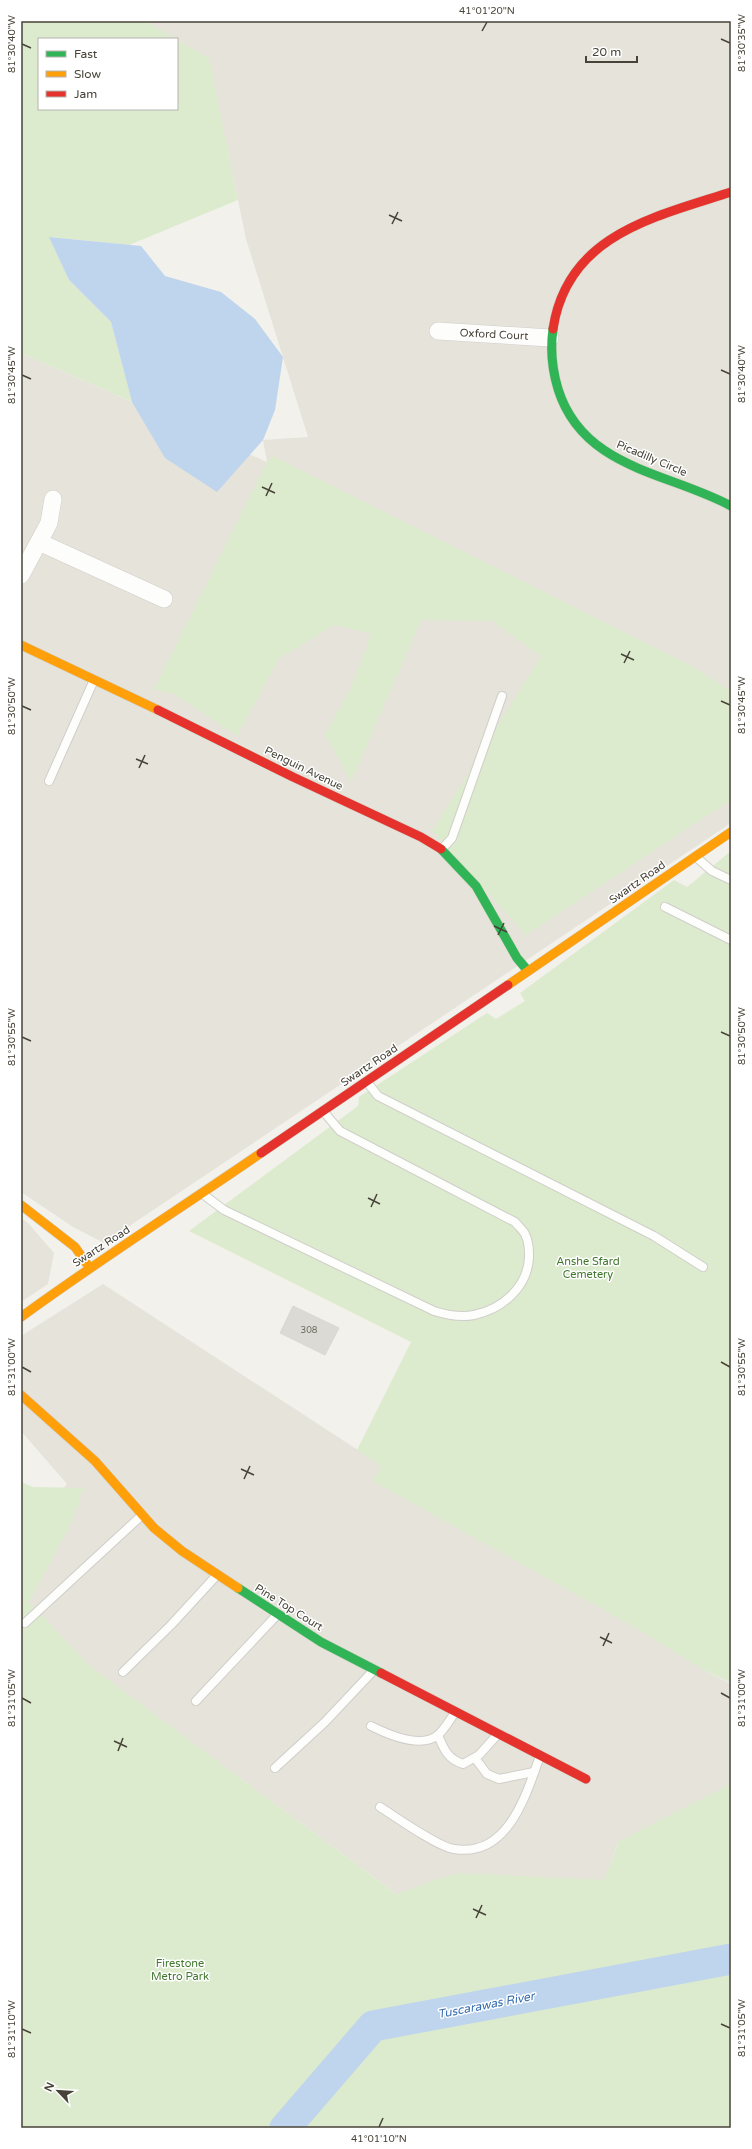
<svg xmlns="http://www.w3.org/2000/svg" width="752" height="2149" font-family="'Varela Round',sans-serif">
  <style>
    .residential { fill: #e5e3da }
    .green { fill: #dcebcd }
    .water { fill: #bfd5ed }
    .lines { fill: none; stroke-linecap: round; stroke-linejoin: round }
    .river { stroke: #bfd5ed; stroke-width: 31 }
    .building { fill: #dbdad4; stroke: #dad8d2 }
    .lane-casing { stroke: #d0cec9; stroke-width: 10 }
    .street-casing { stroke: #d0cec9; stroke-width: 18 }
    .fast-casing { stroke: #d0cec3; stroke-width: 10 }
    .slow-casing { stroke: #d0cec3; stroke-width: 10 }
    .jam-casing { stroke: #d0cec3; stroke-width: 10 }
    .lane { stroke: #fdfdfc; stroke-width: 8 }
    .street { stroke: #fdfdfc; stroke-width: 17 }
    .fast { stroke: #30b455; stroke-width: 9 }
    .slow { stroke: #ff9f0a; stroke-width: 9 }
    .jam { stroke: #e5322d; stroke-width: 9 }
    .ticks { fill: none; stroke: #474338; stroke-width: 1.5 }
    .labels { text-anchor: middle; stroke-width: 3; stroke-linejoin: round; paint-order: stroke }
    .number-label { font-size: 9px; fill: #6d6a60 }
    .street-label { font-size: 11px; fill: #474338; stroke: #fff }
    .park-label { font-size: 11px; fill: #40772d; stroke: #fff }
    .water-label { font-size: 12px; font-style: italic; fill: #356daf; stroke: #fff }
    .neatline { fill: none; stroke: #474338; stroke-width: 1.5 }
    .ticks-label { font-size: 10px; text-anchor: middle; fill: #474338 }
  </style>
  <rect width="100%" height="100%" fill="#f2f1ec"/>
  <g class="residential">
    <path d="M 146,21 L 731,21 L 731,823 L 104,1243 L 73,1227 L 21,1192 L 21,353 L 267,462 L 263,440 L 308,437 L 246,239 L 209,59 Z"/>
    <path d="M 21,1218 L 28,1223 L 54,1253 L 48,1284 L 21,1302 Z"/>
    <path d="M 103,1284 L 387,1469 L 702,1669 L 731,1684 L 731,1784 L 618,1843 L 602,1886 L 399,1896 L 21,1615 L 21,1539 L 67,1484 L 21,1431 L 21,1336 Z"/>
  </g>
  <g class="green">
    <path d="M 21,21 L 146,21 L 176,39 L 39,39 L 39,109 L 177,109 L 177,40 L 209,58 L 238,200 L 129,245 L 50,237 L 69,280 L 111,322 L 132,402 L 21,353 Z"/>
    <path d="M 273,456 L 692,666 L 731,691 L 731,800 L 526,935 L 432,831 L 541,656 L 492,621 L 421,620 L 351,782 L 325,734 L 350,690 L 371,634 L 335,625 L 279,658 L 237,736 L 176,695 L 154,689 L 267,462 Z"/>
    <path d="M 731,851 L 731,1683 L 702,1669 L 636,1628 L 373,1481 L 380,1465 L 357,1450 L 411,1342 L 189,1231 L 358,1106 L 359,1097 L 487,1013 L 496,1019 L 525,1001 L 520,993 L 674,880 L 687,887 Z"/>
    <path d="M 21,1482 L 33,1487 L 84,1488 L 69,1528 L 29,1602 L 90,1666 L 396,1894 L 457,1873 L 604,1880 L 619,1841 L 731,1784 L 731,2128 L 21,2128 Z"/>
  </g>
  <path class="water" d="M 49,237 L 141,246 L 165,276 L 221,292 L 255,319 L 283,357 L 275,410 L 263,440 L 217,492 L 165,458 L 132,402 L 111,322 L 69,280 Z"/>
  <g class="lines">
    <path class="river" d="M 285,2128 L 373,2026 L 731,1959"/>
  </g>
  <path class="building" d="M 293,1306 L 339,1328 L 325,1355 L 280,1333 Z"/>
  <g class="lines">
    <g class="lane-casing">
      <g id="lane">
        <path d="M 49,781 L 94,680"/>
        <path d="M 442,849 L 452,838 L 502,696"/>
        <path d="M 696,857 L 712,871 L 731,880"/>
        <path d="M 665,907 L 731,940"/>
        <path d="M 367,1082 L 378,1096 L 654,1236 L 703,1267"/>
        <path d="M 204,1195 L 224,1210 L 434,1311 C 447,1315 460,1318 474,1315 C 502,1309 527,1288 529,1258 C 529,1249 529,1242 525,1234 C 523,1230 518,1226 515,1222 L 340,1131 L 323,1111"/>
        <path d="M 25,1623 L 141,1516"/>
        <path d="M 123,1672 L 171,1625 L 217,1575"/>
        <path d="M 196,1701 L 277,1615"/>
        <path d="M 371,1726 C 387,1734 421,1749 438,1735 C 445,1729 450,1719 455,1713"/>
        <path d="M 438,1735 C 444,1750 448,1759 463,1764 L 479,1755 L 497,1735"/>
        <path d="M 475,1758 L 487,1774 L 499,1779 L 534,1772"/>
        <path d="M 275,1768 L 325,1722 L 374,1670"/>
        <path d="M 380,1807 C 396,1817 438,1847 454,1849 C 508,1858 526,1795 540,1756"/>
      </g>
    </g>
    <g class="street-casing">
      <g id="street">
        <path d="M 438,331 L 550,338"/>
        <path d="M 39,542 L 164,599"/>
        <path d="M 21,575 L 49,523 L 53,499"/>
      </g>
    </g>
    <g class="fast-casing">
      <g id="fast">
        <path d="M 553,329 C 550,350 552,369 558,389 C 583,469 668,472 731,506"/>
        <path d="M 441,849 L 476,886 L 517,958 L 528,971"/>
        <path d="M 238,1588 L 321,1642 L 381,1673"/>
      </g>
    </g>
    <g class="slow-casing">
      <g id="slow">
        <path d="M 21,645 L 158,710"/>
        <path d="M 508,985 L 731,832"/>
        <path d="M 21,1205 L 75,1247 L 89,1267"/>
        <path d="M 21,1317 C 99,1260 181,1208 261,1153"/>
        <path d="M 21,1395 L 95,1461 L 154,1528 L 182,1551 L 238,1588"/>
      </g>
    </g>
    <g class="jam-casing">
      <g id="jam">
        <path d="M 553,329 C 567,235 654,217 731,192"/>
        <path d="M 158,710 L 293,777 L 421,837 L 441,849"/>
        <path d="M 261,1153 L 508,985"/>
        <path d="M 381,1673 L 586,1779"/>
      </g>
    </g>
    <use href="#lane" class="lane"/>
    <use href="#street" class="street"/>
    <use href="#fast" class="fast"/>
    <use href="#slow" class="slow"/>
    <use href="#jam" class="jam"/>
  </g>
  <path class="ticks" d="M 482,31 L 487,22M 721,39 L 730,43M 22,44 L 31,48M 389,215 L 402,221M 392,224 L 398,212M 721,370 L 730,374M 22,375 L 31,379M 262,487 L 275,493M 266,496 L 272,483M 621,654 L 634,660M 624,663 L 630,651M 721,701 L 730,705M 22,706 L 31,710M 136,759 L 148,764M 139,768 L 145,755M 494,926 L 507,932M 498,935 L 504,923M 721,1032 L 730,1036M 22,1037 L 31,1041M 368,1198 L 380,1204M 371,1207 L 377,1194M 721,1362 L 730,1367M 22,1367 L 31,1372M 241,1469 L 254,1475M 244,1479 L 250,1466M 600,1637 L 612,1643M 603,1646 L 609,1633M 721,1693 L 730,1698M 22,1698 L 31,1703M 114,1741 L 127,1747M 118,1751 L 123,1738M 473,1909 L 486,1915M 476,1918 L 482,1905M 721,2024 L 730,2028M 22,2029 L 31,2033M 379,2127 L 383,2118"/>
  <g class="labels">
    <g class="number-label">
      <text x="309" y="1333">308</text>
    </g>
    <g class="street-label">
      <text transform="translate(494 334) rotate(3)" y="4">Oxford Court</text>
      <text transform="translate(652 458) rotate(23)" y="4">Picadilly Circle</text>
      <text transform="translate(304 768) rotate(26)" y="4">Penguin Avenue</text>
      <text transform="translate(637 882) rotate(-35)" y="4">Swartz Road</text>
      <text transform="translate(369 1065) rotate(-34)" y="4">Swartz Road</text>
      <text transform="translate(101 1246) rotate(-33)" y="4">Swartz Road</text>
      <text transform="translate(289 1607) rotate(32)" y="4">Pine Top Court</text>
    </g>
    <g class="park-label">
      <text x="588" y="1265">Anshe Sfard<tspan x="588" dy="13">Cemetery</tspan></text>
      <text x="180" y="1967">Firestone<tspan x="180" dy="13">Metro Park</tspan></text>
    </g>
    <g class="water-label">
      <text transform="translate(486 2005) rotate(-11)" y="4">Tuscarawas River</text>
    </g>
  </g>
  <rect width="752" height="2149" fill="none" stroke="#ffffff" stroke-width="44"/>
  <rect x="38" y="38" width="140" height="72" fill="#ffffff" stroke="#b5b4af"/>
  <rect x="46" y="51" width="20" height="6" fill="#30b455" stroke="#b5b4af"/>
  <text x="74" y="58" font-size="12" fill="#474338">Fast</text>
  <rect x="46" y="71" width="20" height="6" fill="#ff9f0a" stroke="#b5b4af"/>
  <text x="74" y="78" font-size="12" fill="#474338">Slow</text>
  <rect x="46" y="91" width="20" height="6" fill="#e5322d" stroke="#b5b4af"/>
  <text x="74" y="98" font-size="12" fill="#474338">Jam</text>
  <g transform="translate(58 2091) rotate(295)" stroke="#ffffff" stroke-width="3" paint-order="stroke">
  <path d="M0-3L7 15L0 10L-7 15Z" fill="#474338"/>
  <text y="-6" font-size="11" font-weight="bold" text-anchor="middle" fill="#474338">N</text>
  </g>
  <path d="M586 56v6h51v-6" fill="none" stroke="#474338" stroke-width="2"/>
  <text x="592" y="56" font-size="12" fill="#474338" stroke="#ffffff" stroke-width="3" paint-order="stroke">20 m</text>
  <rect x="22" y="22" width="708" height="2105" class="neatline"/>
  <g class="ticks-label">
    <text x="487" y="14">41°01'20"N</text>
    <text transform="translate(741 43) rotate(-90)" y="4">81°30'35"W</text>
    <text transform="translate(11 44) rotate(-90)" y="4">81°30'40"W</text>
    <text transform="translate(741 374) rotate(-90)" y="4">81°30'40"W</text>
    <text transform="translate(11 375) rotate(-90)" y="4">81°30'45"W</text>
    <text transform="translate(741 705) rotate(-90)" y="4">81°30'45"W</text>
    <text transform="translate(11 706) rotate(-90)" y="4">81°30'50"W</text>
    <text transform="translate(741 1036) rotate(-90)" y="4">81°30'50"W</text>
    <text transform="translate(11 1037) rotate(-90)" y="4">81°30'55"W</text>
    <text transform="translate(741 1367) rotate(-90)" y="4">81°30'55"W</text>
    <text transform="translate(11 1367) rotate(-90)" y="4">81°31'00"W</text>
    <text transform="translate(741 1698) rotate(-90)" y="4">81°31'00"W</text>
    <text transform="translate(11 1698) rotate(-90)" y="4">81°31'05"W</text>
    <text transform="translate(741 2028) rotate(-90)" y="4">81°31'05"W</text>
    <text transform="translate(11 2029) rotate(-90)" y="4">81°31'10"W</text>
    <text x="379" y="2142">41°01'10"N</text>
  </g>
</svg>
